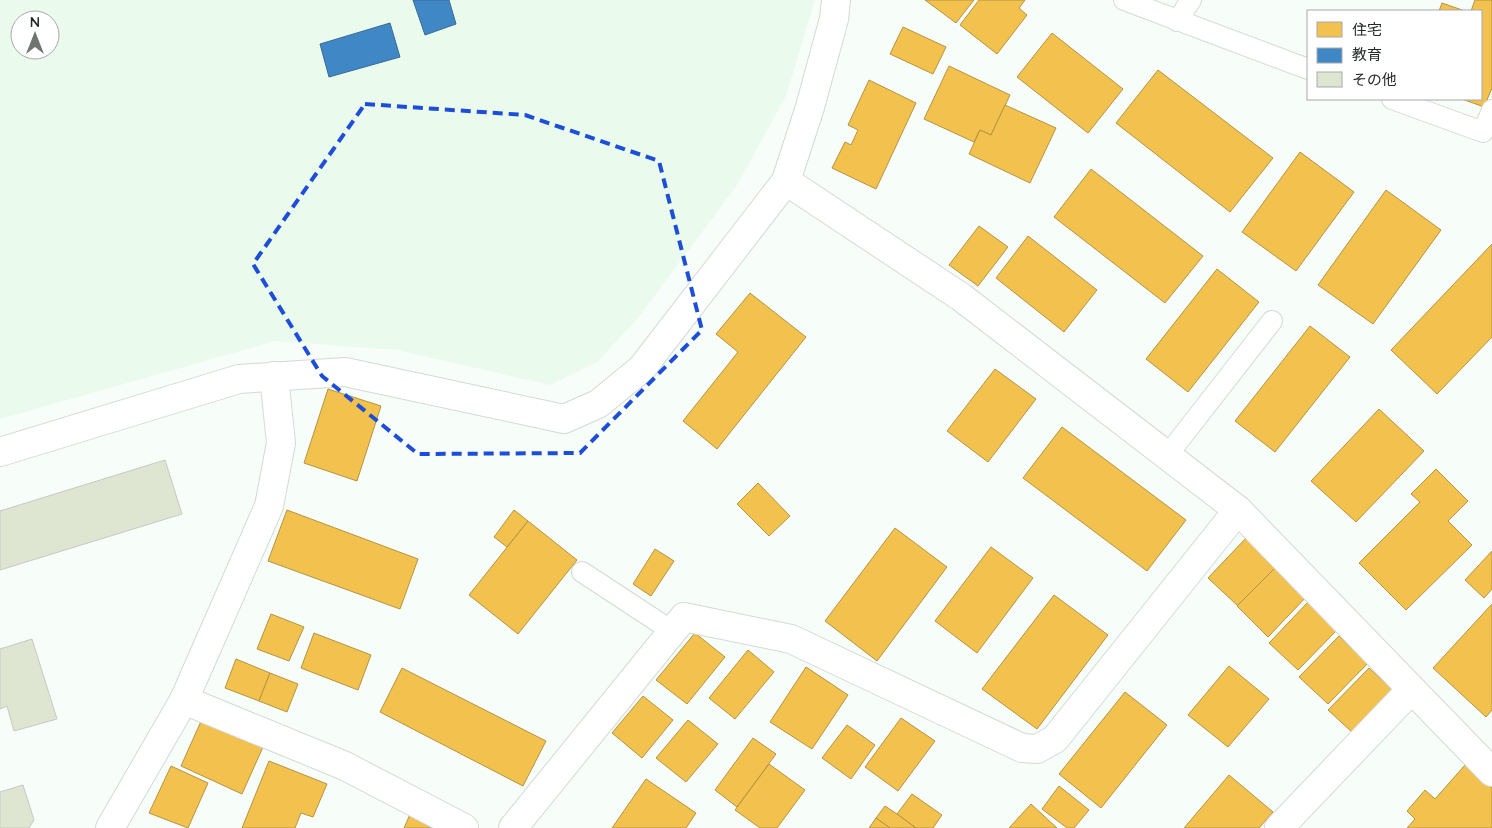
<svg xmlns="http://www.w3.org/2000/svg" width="1492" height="828" font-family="Quicksand,'Noto Sans JP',sans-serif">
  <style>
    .built { fill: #eafaed; fill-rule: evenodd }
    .homes { fill: #f2c14e; stroke: #b49442 }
    .schools { fill: #3f88c5; stroke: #376c95 }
    .building { fill: #dee6d2; stroke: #c5c9c3 }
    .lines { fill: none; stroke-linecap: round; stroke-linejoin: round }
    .lane-casing { stroke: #d4dad5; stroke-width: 22 }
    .street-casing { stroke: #d4dad5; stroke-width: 30 }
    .lane { stroke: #fefffe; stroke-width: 20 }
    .street { stroke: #fefffe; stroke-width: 28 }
    .marked { fill: none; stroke: #1d4ed8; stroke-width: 4; stroke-dasharray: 10 6; stroke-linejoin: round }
  </style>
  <rect width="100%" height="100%" fill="#f7fdf8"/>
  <path class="built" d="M 0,0 L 815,0 L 786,96 L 737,185 L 638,318 L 597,362 L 550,385 L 397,350 L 275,341 L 0,419 ZM 20,20 L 50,20 L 50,50 L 20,50 Z"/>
  <g class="homes">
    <path d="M 925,0 L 974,0 L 956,23 Z"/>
    <path d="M 979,0 L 1025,0 L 1019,8 L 1027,15 L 997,54 L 960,25 Z"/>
    <path d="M 1475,0 L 1492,0 L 1492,88 L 1484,107 L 1462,99 L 1481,99 L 1481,11 L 1471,11 Z"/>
    <path d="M 1442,3 L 1465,11 L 1439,11 Z"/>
    <path d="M 903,27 L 946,47 L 933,74 L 890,54 Z"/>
    <path d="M 1052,33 L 1123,89 L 1088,133 L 1017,77 Z"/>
    <path d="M 949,66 L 1010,95 L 991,135 L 980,130 L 974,142 L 924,119 Z"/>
    <path d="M 1158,70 L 1273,158 L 1230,212 L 1116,123 Z"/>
    <path d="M 869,80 L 916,103 L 876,189 L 832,168 L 845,142 L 851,145 L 858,130 L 848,125 Z"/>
    <path d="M 1005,105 L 1056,128 L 1030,183 L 969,154 L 980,130 L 991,135 Z"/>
    <path d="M 1300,152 L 1354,192 L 1296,271 L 1242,232 Z"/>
    <path d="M 1091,169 L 1203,256 L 1165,303 L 1054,217 Z"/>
    <path d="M 1386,190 L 1441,230 L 1373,324 L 1318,285 Z"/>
    <path d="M 979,226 L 1008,247 L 978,286 L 949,265 Z"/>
    <path d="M 1028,236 L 1097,290 L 1064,332 L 996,278 Z"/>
    <path d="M 1492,244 L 1492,337 L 1437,394 L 1391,350 Z"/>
    <path d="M 1217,269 L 1259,302 L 1188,392 L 1146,359 Z"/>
    <path d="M 750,293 L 806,337 L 717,449 L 683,421 L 738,352 L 716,334 Z"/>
    <path d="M 1310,326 L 1350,357 L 1275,452 L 1235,421 Z"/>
    <path d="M 995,369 L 1036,399 L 988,462 L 947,431 Z"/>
    <path d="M 328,389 L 381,406 L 357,481 L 304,463 Z"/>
    <path d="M 1379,409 L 1424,451 L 1356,522 L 1311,481 Z"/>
    <path d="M 1062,427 L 1186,520 L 1147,571 L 1023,478 Z"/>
    <path d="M 1436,469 L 1468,501 L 1448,521 L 1472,545 L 1406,610 L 1359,563 L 1420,502 L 1411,494 Z"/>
    <path d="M 758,483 L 790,516 L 769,536 L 737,504 Z"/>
    <path d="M 287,510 L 418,559 L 400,609 L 268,561 Z"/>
    <path d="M 514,510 L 528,521 L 507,547 L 494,537 Z"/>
    <path d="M 528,521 L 577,560 L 518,634 L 469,595 Z"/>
    <path d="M 895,528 L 947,567 L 877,661 L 825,621 Z"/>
    <path d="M 1248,536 L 1278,565 L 1238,606 L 1208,578 Z"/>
    <path d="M 991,547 L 1033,578 L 977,653 L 935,621 Z"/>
    <path d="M 655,549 L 674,561 L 651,596 L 633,584 Z"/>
    <path d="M 1492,551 L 1492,589 L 1484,598 L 1465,580 Z"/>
    <path d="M 1278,565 L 1309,594 L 1268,637 L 1237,606 Z"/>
    <path d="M 1054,595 L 1108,635 L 1037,729 L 982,689 Z"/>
    <path d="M 1309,601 L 1338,629 L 1298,670 L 1269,643 Z"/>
    <path d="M 1492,604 L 1492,710 L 1486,717 L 1433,668 Z"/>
    <path d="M 271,614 L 304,627 L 289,661 L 257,649 Z"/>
    <path d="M 314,633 L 371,655 L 358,690 L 301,668 Z"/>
    <path d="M 695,633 L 725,657 L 687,704 L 656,680 Z"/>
    <path d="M 1339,636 L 1368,663 L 1328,704 L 1299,677 Z"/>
    <path d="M 748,650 L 774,672 L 735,719 L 709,698 Z"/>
    <path d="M 236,659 L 270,673 L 259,701 L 225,688 Z"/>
    <path d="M 1229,666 L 1269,699 L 1228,747 L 1188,715 Z"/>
    <path d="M 806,667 L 848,695 L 812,749 L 770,722 Z"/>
    <path d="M 402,668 L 546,741 L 523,786 L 380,712 Z"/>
    <path d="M 1369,668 L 1394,691 L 1353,733 L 1328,710 Z"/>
    <path d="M 270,673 L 298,684 L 287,712 L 259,701 Z"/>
    <path d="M 1125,692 L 1167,725 L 1101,808 L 1059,774 Z"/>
    <path d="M 643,696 L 673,720 L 642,758 L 612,733 Z"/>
    <path d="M 901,718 L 935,741 L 898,791 L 865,767 Z"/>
    <path d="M 202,719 L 263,747 L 242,794 L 181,766 Z"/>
    <path d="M 688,720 L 718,744 L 686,782 L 656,758 Z"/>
    <path d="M 847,725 L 875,745 L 851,779 L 822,758 Z"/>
    <path d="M 753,738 L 776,754 L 737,807 L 715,790 Z"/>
    <path d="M 269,761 L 327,784 L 313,817 L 301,813 L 295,828 L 242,828 Z"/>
    <path d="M 769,764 L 805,790 L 777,828 L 760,828 L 735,810 Z"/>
    <path d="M 1465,765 L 1492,788 L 1492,828 L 1407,828 L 1415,819 L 1407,811 L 1425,790 L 1435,799 Z"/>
    <path d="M 171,766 L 208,783 L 188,828 L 149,813 Z"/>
    <path d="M 1229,775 L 1273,812 L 1259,828 L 1184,828 Z"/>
    <path d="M 646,779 L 696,813 L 686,828 L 612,828 Z"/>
    <path d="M 1059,786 L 1089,810 L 1074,828 L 1067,828 L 1042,809 Z"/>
    <path d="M 912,794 L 942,815 L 933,828 L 916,828 L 897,814 Z"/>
    <path d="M 1031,804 L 1057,828 L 1009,828 Z"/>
    <path d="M 885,806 L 897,814 L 916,828 L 890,828 L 876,818 Z"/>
    <path d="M 411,812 L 445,828 L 404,828 Z"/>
    <path d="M 876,818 L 890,828 L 869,828 Z"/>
  </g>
  <g class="schools">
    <path d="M 413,0 L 449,0 L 456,24 L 425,35 Z"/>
    <path d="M 390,23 L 400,57 L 329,77 L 320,44 Z"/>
  </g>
  <g class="building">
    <path d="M 165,460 L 182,514 L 0,570 L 0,511 Z"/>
    <path d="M 32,639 L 57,719 L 14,731 L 7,706 L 0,709 L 0,649 Z"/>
    <path d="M 23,785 L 34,820 L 29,828 L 0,828 L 0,792 Z"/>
  </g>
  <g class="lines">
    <g class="lane-casing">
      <g id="lane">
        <path d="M 1124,0 L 1308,69"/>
        <path d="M 1177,21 L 1191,0"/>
        <path d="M 1392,99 L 1483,132 L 1492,110"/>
        <path d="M 1166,457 L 1272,321"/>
        <path d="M 582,572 L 672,631"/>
      </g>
    </g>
    <g class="street-casing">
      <g id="street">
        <path d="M 786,181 L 961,297 L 1238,510 L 1492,772"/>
        <path d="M 0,452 L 239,379 L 345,372 L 564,419 L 598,404 L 642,368 L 786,181 L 810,107 L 834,19 L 836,0"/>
        <path d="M 184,700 L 345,766 L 464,828"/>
        <path d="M 110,828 L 184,700 L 269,506 L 281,443 L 274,376"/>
        <path d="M 513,828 L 684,617 L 791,639 L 1022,748 L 1037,749 L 1055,739 L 1238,510"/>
        <path d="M 1279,828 L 1411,690"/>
      </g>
    </g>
    <use href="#lane" class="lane"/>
    <use href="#street" class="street"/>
  </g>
  <path class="marked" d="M 365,104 L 525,115 L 659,161 L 702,330 L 580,453 L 418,454 L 322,376 L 253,264 Z"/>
  <rect x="1307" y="10" width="175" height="90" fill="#ffffff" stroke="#a7aaa8"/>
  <rect x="1317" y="22" width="25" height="15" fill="#f2c14e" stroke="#a7aaa8"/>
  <text x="1352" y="35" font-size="15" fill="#242a25">住宅</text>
  <rect x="1317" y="48" width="25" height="15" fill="#3f88c5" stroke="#a7aaa8"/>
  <text x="1352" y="60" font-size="15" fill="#242a25">教育</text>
  <rect x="1317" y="72" width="25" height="15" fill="#dee6d2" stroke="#a7aaa8"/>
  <text x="1352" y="85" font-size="15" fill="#242a25">その他</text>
  <g transform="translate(35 35)"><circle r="24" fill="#ffffff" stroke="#a7aaa8"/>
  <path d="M0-4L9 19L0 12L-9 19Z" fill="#6e746f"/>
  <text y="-8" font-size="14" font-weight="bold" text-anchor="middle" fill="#242a25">N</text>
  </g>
</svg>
